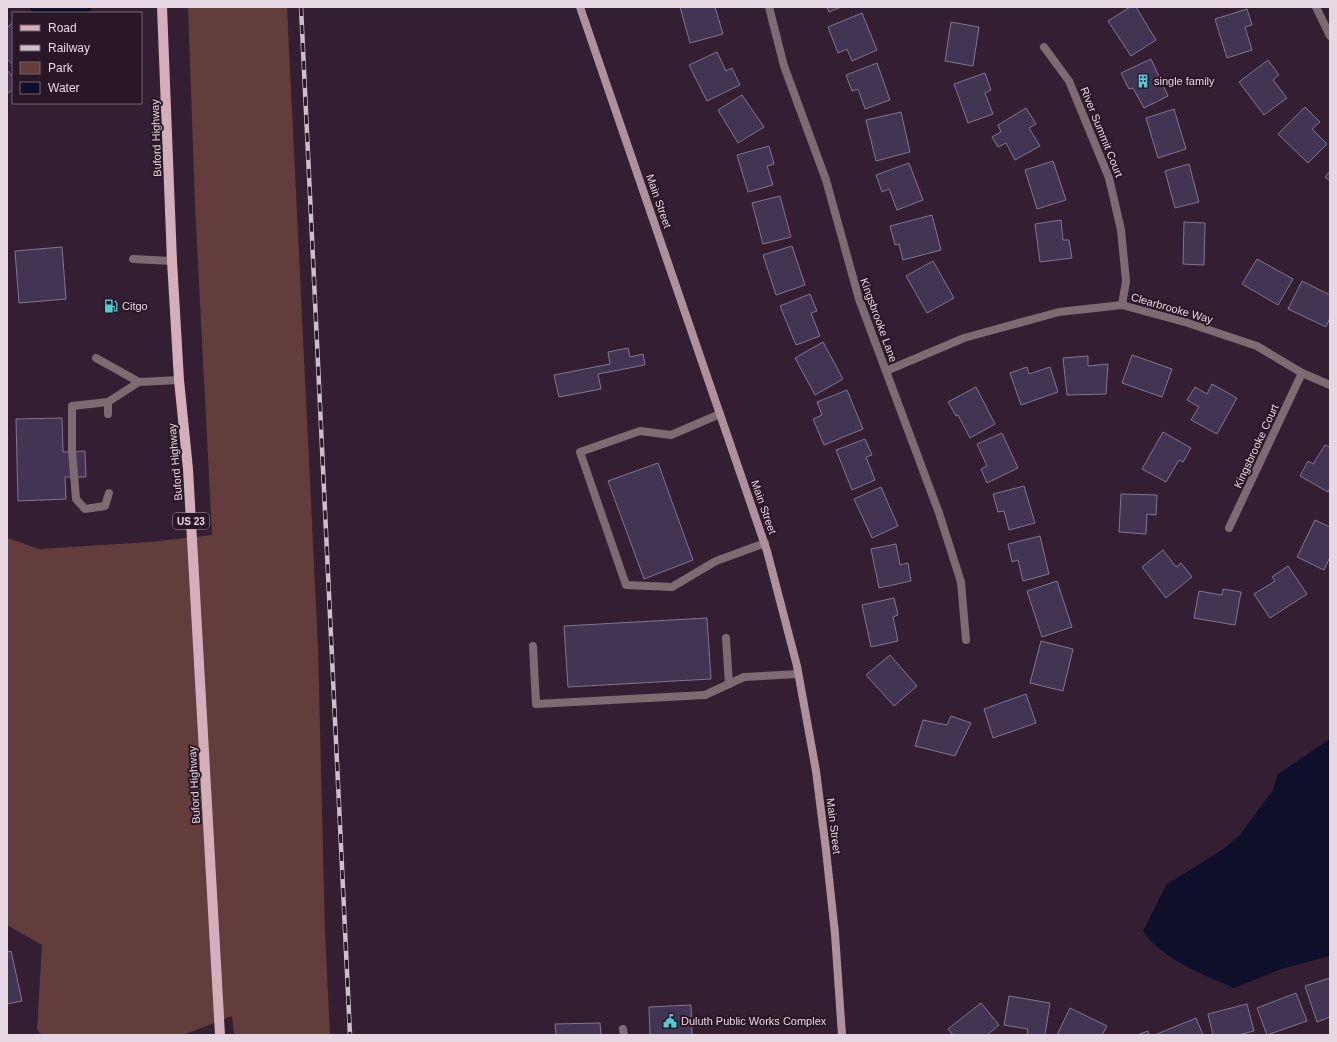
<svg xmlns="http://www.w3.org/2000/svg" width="1337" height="1042" font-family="Arial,sans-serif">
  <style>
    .green { fill: #633d3c }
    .water { fill: #0e0f2b }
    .building { fill: #423453; stroke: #817690 }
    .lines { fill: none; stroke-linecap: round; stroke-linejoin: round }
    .lane { stroke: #7d6b71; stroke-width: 8 }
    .street { stroke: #7d6b71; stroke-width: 8 }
    .secondary { stroke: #ae919b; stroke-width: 8 }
    .primary { stroke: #d4aebb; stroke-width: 10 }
    .rail-casing { stroke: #ccbeca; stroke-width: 4.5 }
    .rail { stroke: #291627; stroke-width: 3; stroke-dasharray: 9; stroke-linecap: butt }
    .labels { text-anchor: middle; stroke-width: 4; stroke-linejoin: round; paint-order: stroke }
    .shield { fill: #291627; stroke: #ad9eab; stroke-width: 1 }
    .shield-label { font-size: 10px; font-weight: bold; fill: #e5d8e3 }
    .poi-label { font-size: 11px; fill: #e5d8e3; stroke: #291627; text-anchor: start }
    .street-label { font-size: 11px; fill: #e5d8e3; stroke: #291627 }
  </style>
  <rect width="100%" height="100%" fill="#331f31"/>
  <path class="green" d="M 188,7 L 287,7 L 318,647 L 325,933 L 330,1035 L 234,1035 L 232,1016 L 183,1035 L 42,1035 L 37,1030 L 42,945 L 7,925 L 7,538 L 39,549 L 150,542 L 212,535 L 195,205 Z"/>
  <g class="water">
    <path d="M 29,7 L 91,7 L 91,13 L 33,13 Z"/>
    <path d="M 1330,739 L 1330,956 L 1281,969 L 1234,988 C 1203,974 1161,959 1143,931 L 1166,885 L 1222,850 L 1239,836 L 1273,790 L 1278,774 Z"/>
  </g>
  <g class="building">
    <path d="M 680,7 L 715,7 L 723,34 L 690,43 Z"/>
    <path d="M 827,7 L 841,7 L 829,12 Z"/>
    <path d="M 1130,7 L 1136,7 L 1156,40 L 1131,56 L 1108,21 Z"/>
    <path d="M 1247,9 L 1252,25 L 1245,27 L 1252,50 L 1227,58 L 1215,19 Z"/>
    <path d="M 862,13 L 877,50 L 852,61 L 847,49 L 838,53 L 828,27 Z"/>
    <path d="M 13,22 L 13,65 L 7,59 L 7,28 Z"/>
    <path d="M 951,22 L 979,27 L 973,66 L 945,61 Z"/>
    <path d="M 717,52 L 726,71 L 732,68 L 740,85 L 707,101 L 689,65 Z"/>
    <path d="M 1151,59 L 1168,96 L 1144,108 L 1133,88 L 1129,89 L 1121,73 Z"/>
    <path d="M 1268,60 L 1279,75 L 1273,80 L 1287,98 L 1264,115 L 1239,82 Z"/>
    <path d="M 877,63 L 890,100 L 865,109 L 858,89 L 852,91 L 846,75 Z"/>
    <path d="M 7,70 L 13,77 L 13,89 L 7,94 Z"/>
    <path d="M 985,73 L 991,90 L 985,93 L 993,114 L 968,123 L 954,84 Z"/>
    <path d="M 742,95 L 764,127 L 738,143 L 718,110 Z"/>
    <path d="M 1305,107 L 1320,122 L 1312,129 L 1327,144 L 1308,163 L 1278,134 Z"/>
    <path d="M 1026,108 L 1036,124 L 1029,128 L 1040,146 L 1015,160 L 1006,143 L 998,147 L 992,137 L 1001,132 L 998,125 Z"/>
    <path d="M 1174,109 L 1186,149 L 1158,158 L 1146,118 Z"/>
    <path d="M 901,112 L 910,152 L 876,161 L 866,120 Z"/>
    <path d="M 769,146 L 774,164 L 767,166 L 773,185 L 748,192 L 737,155 Z"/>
    <path d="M 1053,161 L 1066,200 L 1037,209 L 1025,170 Z"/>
    <path d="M 909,163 L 923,200 L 897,210 L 889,189 L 882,192 L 876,175 Z"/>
    <path d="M 1189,164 L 1199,202 L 1175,208 L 1165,171 Z"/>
    <path d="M 1330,171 L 1330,181 L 1325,177 Z"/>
    <path d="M 780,196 L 791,237 L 763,244 L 752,203 Z"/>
    <path d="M 932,215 L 941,250 L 903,260 L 899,244 L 895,245 L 890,226 Z"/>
    <path d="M 1061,220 L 1063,240 L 1069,240 L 1072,258 L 1040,262 L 1035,224 Z"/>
    <path d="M 1184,222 L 1205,223 L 1204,265 L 1183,264 Z"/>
    <path d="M 792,246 L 805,285 L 776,295 L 763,255 Z"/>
    <path d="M 62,247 L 66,299 L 19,303 L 15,251 Z"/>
    <path d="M 1257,259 L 1293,279 L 1278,305 L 1242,284 Z"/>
    <path d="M 933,261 L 954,298 L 927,313 L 906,276 Z"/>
    <path d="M 1302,281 L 1330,295 L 1330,318 L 1326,327 L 1288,309 Z"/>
    <path d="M 810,294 L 817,311 L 811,313 L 820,336 L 796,345 L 780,306 Z"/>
    <path d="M 823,342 L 843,379 L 815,395 L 795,358 Z"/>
    <path d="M 628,348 L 630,357 L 643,354 L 645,365 L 598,374 L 601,389 L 559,397 L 554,375 L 610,364 L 608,352 Z"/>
    <path d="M 1132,355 L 1172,369 L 1162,397 L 1122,383 Z"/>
    <path d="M 1088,356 L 1088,366 L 1108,364 L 1106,394 L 1067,395 L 1063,358 Z"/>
    <path d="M 1027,367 L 1029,374 L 1050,367 L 1058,392 L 1021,405 L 1010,373 Z"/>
    <path d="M 1212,384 L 1237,398 L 1217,434 L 1191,420 L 1199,407 L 1187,400 L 1195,387 L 1207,394 Z"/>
    <path d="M 976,387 L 995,424 L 970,438 L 958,415 L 956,416 L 948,402 Z"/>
    <path d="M 847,390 L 863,429 L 824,445 L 813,419 L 822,415 L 817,402 Z"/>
    <path d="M 62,418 L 63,452 L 85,451 L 86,477 L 65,477 L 66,499 L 18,501 L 16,419 Z"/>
    <path d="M 1163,432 L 1191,448 L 1183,462 L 1179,460 L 1166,482 L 1142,469 Z"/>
    <path d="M 1002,433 L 1018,468 L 987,483 L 981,469 L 987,466 L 977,444 Z"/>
    <path d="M 865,439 L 872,455 L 866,457 L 875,480 L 852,490 L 836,450 Z"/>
    <path d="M 1325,445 L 1330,447 L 1330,488 L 1328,492 L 1300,476 L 1308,461 L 1313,464 Z"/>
    <path d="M 658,463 L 693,560 L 644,579 L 608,481 Z"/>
    <path d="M 1024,486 L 1035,523 L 1009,530 L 1004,511 L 998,512 L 993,494 Z"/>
    <path d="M 881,487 L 898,526 L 872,538 L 854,499 Z"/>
    <path d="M 1121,494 L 1157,495 L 1156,515 L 1147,514 L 1146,534 L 1119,532 Z"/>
    <path d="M 1315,520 L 1330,527 L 1330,557 L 1324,570 L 1297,557 Z"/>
    <path d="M 1040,536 L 1049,574 L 1023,581 L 1018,560 L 1012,562 L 1008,544 Z"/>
    <path d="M 896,544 L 900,565 L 908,563 L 911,581 L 879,588 L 871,549 Z"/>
    <path d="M 1163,550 L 1176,567 L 1181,563 L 1192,577 L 1166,598 L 1142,567 Z"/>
    <path d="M 1288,566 L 1307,594 L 1270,618 L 1254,594 L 1275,581 L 1272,577 Z"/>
    <path d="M 1057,581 L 1072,627 L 1042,637 L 1027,591 Z"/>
    <path d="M 1223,589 L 1241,592 L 1235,625 L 1194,618 L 1199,591 L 1222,595 Z"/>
    <path d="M 894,598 L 898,615 L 893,617 L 898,641 L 871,647 L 862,605 Z"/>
    <path d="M 707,618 L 711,679 L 568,687 L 564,626 Z"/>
    <path d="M 1041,641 L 1073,649 L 1063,691 L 1030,683 Z"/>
    <path d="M 890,655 L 917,686 L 894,706 L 866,675 Z"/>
    <path d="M 1026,694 L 1036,723 L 993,738 L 984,709 Z"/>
    <path d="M 951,716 L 971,723 L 955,756 L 915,746 L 923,720 L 947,725 Z"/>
    <path d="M 11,951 L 22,1001 L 7,1004 L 7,952 Z"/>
    <path d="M 1330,978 L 1330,1017 L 1317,1022 L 1305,986 Z"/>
    <path d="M 1296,993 L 1307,1021 L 1267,1035 L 1257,1008 Z"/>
    <path d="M 1009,996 L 1050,1003 L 1045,1035 L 1027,1035 L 1028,1029 L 1004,1025 Z"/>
    <path d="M 981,1003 L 999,1025 L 987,1035 L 953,1035 L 948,1029 Z"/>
    <path d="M 1247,1004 L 1254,1031 L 1238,1035 L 1213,1035 L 1208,1014 Z"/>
    <path d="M 691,1005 L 692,1035 L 650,1035 L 649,1007 Z"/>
    <path d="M 1070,1008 L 1107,1026 L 1102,1035 L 1057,1035 Z"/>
    <path d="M 1196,1018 L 1203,1035 L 1158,1035 L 1157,1034 Z"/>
    <path d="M 600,1023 L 601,1035 L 556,1035 L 555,1024 Z"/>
    <path d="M 1148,1031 L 1149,1035 L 1137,1035 Z"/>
  </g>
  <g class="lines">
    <g class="lane">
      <path d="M 133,259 L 172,261"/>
      <path d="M 96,358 L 139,382 L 179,380"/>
      <path d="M 108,402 L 72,406 L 72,451 L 76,499 L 85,509 L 105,506 L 109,493"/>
      <path d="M 108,414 L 108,402 L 139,382"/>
      <path d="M 720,414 L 671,435 L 640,431 L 580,452 L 626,585 L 672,587 L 716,561 L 765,543"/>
      <path d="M 726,638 L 729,684"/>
      <path d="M 533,646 L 536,704 L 705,695 L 744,677 L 798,674"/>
      <path d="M 623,1029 L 624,1035"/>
    </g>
    <g class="street">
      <path d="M 769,7 L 784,66 L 826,180 L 859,299 L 939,513 L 961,582 L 966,640"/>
      <path d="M 1316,7 L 1330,36"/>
      <path d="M 1044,47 L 1069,81 L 1109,178 L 1121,230 L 1126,281 L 1122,305"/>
      <path d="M 886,371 L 964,338 L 1059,312 L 1122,305 L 1188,323 L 1257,346 L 1302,373 L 1330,385"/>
      <path d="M 1229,528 L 1302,373"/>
    </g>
    <path class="secondary" d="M 580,7 L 767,551 L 797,666 L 816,771 L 826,850 L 835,934 L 842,1035"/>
    <path class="primary" d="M 162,7 L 172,261 L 179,380 L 188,469 L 220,1035"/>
    <g class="rail-casing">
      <path id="rail" d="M 301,7 L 350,1035"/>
    </g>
    <use href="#rail" class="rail"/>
  </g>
  <defs>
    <g id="building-bare" transform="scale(1.08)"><path d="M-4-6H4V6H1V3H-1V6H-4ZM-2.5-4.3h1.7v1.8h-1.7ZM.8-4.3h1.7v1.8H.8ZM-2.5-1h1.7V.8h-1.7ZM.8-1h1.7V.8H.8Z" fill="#51ccd2" stroke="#291627" stroke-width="2.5" paint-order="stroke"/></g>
    <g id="fuel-bare" transform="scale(1.08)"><path d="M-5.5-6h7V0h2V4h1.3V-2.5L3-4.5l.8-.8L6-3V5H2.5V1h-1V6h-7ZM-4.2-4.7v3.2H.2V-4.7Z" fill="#51ccd2" stroke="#291627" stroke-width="2.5" paint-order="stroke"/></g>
    <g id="civic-bare" transform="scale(1.08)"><path d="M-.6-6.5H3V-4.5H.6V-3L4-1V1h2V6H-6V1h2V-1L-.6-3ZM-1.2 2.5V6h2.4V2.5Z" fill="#51ccd2" stroke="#291627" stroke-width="2.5" paint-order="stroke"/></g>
  </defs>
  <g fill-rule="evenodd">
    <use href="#building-bare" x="1143" y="81"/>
    <use href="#fuel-bare" x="111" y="306"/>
    <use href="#civic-bare" x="670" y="1021"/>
  </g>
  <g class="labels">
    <rect class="shield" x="173" y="513" width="36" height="16" rx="3"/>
    <g class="shield-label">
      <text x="191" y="525">US 23</text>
    </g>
    <g class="poi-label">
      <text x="1154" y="85">single family</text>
      <text x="122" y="310">Citgo</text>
      <text x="681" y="1025">Duluth Public Works Complex</text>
    </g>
    <g class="street-label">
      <text transform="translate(1102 132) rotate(68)" y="4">River Summit Court</text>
      <text transform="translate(156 138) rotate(-92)" y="4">Buford Highway</text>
      <text transform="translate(659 201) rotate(71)" y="4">Main Street</text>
      <text transform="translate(1172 308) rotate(16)" y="4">Clearbrooke Way</text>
      <text transform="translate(879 320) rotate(70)" y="4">Kingsbrooke Lane</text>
      <text transform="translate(1256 446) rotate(-65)" y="4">Kingsbrooke Court</text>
      <text transform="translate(175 462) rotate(-95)" y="4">Buford Highway</text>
      <text transform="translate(764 507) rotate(71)" y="4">Main Street</text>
      <text transform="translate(194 785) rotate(-93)" y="4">Buford Highway</text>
      <text transform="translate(834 826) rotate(83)" y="4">Main Street</text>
    </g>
  </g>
  <rect width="1337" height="1042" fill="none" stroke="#e5d8e3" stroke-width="16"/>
  <rect x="12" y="12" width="130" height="92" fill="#291627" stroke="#746472"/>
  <rect x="20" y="25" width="20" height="6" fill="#d4aebb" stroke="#746472"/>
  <text x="48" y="32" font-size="12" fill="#e5d8e3">Road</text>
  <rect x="20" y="45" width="20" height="6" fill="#ccbeca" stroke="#746472"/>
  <text x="48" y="52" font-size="12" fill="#e5d8e3">Railway</text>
  <rect x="20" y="62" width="20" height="12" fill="#633d3c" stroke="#746472"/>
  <text x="48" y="72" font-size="12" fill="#e5d8e3">Park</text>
  <rect x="20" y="82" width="20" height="12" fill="#0e0f2b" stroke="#746472"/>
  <text x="48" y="92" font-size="12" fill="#e5d8e3">Water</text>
</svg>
